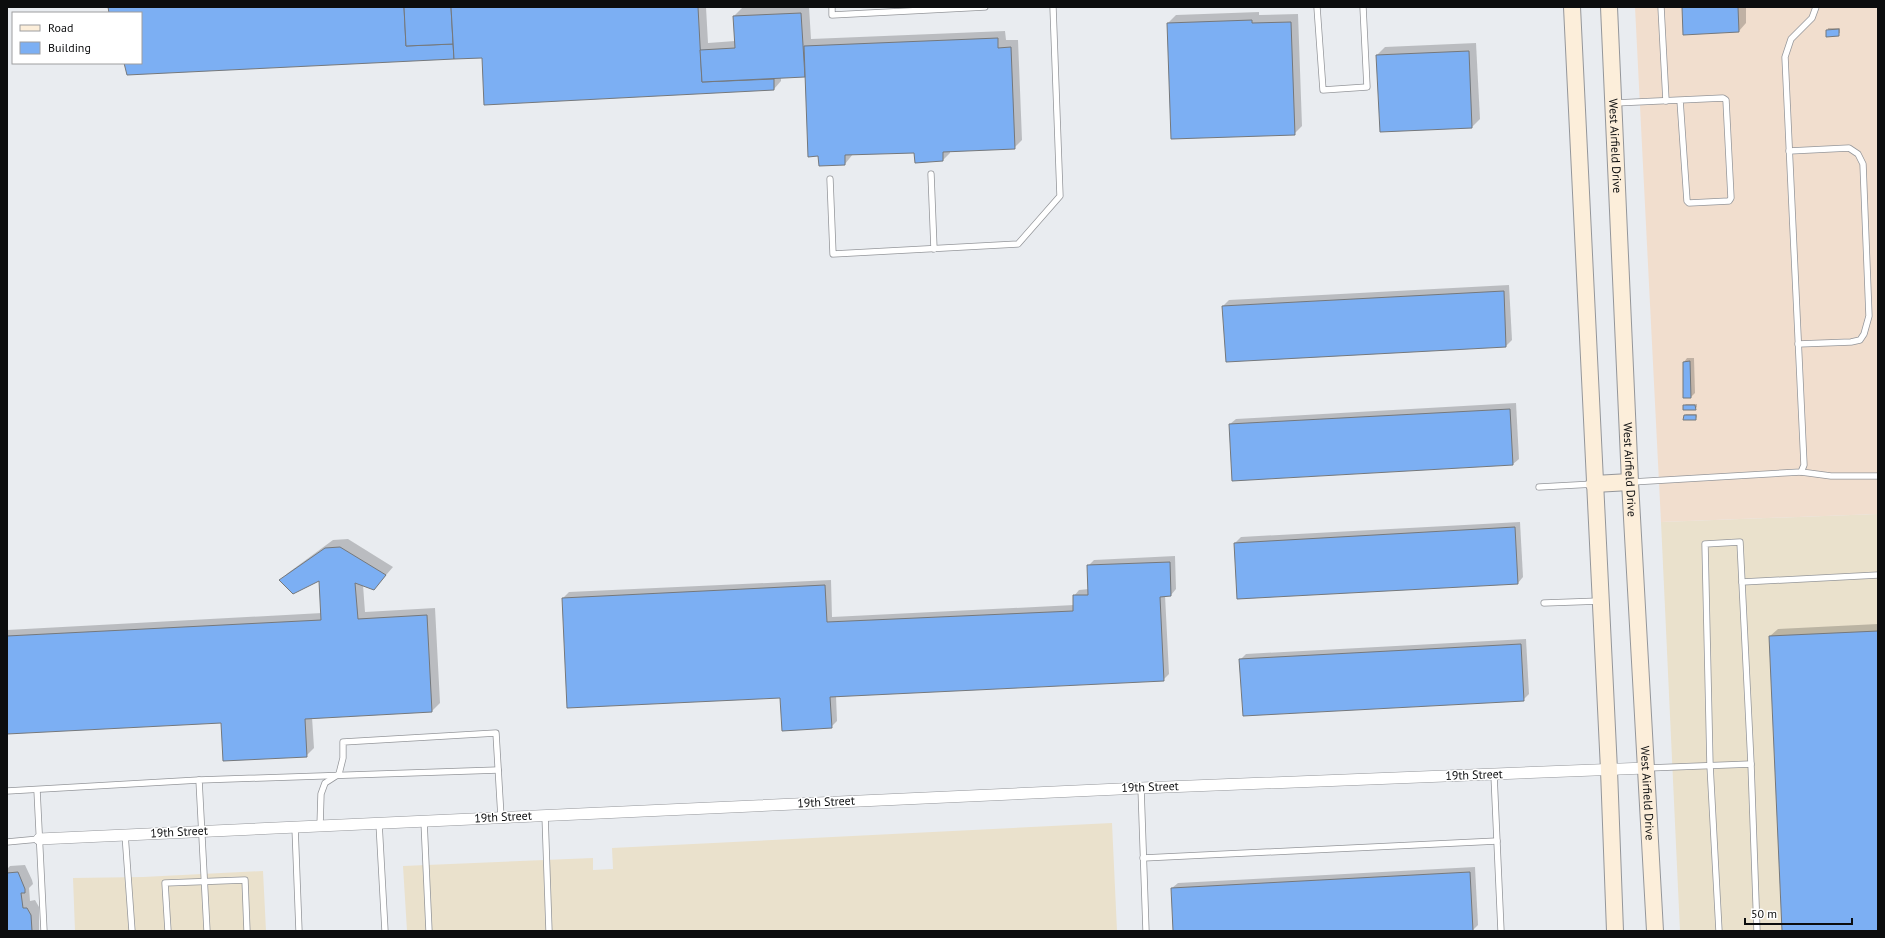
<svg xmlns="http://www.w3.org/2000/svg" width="1885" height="938" font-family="'PT Sans',sans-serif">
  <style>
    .commercial { fill: #eae1cc }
    .industrial { fill: #f1dece }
    .shadow { fill: #0003 }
    .building { fill: #7caff3; stroke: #75787b }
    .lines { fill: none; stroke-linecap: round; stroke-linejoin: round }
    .lane-casing { stroke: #94969a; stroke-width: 7 }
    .street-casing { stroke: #94969a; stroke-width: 12 }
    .secondary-casing { stroke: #94969a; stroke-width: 18 }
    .lane { stroke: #fff; stroke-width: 5.5 }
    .street { stroke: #fff; stroke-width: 11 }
    .secondary { stroke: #fceeda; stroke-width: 16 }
    .labels { text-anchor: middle; stroke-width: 3; stroke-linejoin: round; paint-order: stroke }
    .street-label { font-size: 12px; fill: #0c0d0e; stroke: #fff }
  </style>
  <rect width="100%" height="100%" fill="#e9ecf0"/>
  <g class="commercial">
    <path d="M 1878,514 L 1878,931 L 1680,931 L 1661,522 Z"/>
    <path d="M 1112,823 L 1117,931 L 407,931 L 403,866 L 593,858 L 593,870 L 613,869 L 612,848 Z"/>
    <path d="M 263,871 L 266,931 L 75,931 L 73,878 L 143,877 Z"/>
  </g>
  <path class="industrial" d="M 1635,7 L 1878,7 L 1878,514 L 1661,522 Z"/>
  <g class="shadow">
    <path d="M 109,7 L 706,7 L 708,43 L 735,41 L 734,16 L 742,8 L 771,7 L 809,7 L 811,39 L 1005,31 L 1006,40 L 1018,40 L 1022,140 L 1014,148 L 950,150 L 950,153 L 943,160 L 915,152 L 853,154 L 845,164 L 820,165 L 806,76 L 781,78 L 781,81 L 774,89 L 485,104 L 483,57 L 128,74 L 125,63 L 141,63 L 141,13 L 110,13 Z"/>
    <path d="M 1683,7 L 1746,7 L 1746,23 L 1739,31 Z"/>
    <path d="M 1259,12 L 1259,15 L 1298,14 L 1302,126 L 1294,134 L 1172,138 L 1168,23 L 1176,15 Z"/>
    <path d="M 1828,28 L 1840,28 L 1840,33 L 1827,36 Z"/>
    <path d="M 1476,43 L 1480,119 L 1472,127 L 1377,55 L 1385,47 Z"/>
    <path d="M 1509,285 L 1512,340 L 1506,346 L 1226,361 L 1223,306 L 1229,300 Z"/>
    <path d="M 1687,358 L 1694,358 L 1695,393 L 1691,397 L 1684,397 L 1684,362 Z"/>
    <path d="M 1516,403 L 1519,459 L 1513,464 L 1230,424 L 1236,419 Z"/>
    <path d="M 1686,404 L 1697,404 L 1697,407 L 1695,409 L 1684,406 Z"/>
    <path d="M 1686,414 L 1697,414 L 1697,417 L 1695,419 L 1685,415 Z"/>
    <path d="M 1520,522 L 1523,577 L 1518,583 L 1238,598 L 1235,543 L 1241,537 Z"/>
    <path d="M 348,539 L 393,567 L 374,589 L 363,585 L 365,612 L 435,608 L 440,703 L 432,711 L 312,717 L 314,748 L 306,756 L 222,722 L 7,733 L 7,630 L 322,613 L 320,580 L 281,580 L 288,573 L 333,540 Z"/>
    <path d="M 1175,556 L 1176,589 L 1171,595 L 1165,595 L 1169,674 L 1163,680 L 836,696 L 837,721 L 831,727 L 781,697 L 568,707 L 563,598 L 569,592 L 831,580 L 832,617 L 1074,605 L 1074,596 L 1079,590 L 1089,589 L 1088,566 L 1094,560 Z"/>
    <path d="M 1878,624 L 1878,931 L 1783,931 L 1770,636 L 1778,629 Z"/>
    <path d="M 1526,639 L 1529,694 L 1523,700 L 1240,660 L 1246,654 Z"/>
    <path d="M 25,865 L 32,880 L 33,884 L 29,888 L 30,901 L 35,900 L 39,907 L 39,931 L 7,931 L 7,869 L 10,866 Z"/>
    <path d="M 1475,867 L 1478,925 L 1472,931 L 1174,931 L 1172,888 L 1178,883 Z"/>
  </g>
  <g class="building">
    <path d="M 108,7 L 404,7 L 406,46 L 453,44 L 454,59 L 127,75 L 124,63 L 141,63 L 141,13 L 109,13 Z"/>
    <path d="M 404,7 L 451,7 L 453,44 L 406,46 Z"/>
    <path d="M 451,7 L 698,7 L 702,82 L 774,79 L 774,90 L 484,105 L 482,58 L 454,59 Z"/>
    <path d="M 1682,7 L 1738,7 L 1739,32 L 1683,35 Z"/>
    <path d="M 801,13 L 805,77 L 702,82 L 700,50 L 735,48 L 733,16 Z"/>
    <path d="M 1252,20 L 1252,23 L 1291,22 L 1295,135 L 1171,139 L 1167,23 Z"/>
    <path d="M 1839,29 L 1839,36 L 1826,37 L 1826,30 Z"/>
    <path d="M 998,38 L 998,48 L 1011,47 L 1015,149 L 943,152 L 943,161 L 915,163 L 914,153 L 845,155 L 845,165 L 819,166 L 818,156 L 808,157 L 804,46 Z"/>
    <path d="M 1469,51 L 1472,128 L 1380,132 L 1376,55 Z"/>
    <path d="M 1504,291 L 1506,347 L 1226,362 L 1222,306 Z"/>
    <path d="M 1690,361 L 1691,398 L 1683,398 L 1683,362 Z"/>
    <path d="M 1683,405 L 1695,405 L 1696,410 L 1683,410 Z"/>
    <path d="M 1510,409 L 1513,465 L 1232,481 L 1229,424 Z"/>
    <path d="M 1684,415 L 1696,415 L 1696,420 L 1683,420 Z"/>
    <path d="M 1515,527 L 1518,584 L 1237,599 L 1234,543 Z"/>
    <path d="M 340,547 L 386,575 L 374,590 L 355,583 L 358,619 L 427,615 L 432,712 L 305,719 L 307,757 L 223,761 L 221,723 L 7,734 L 7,636 L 321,620 L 319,581 L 293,594 L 279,580 L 325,548 Z"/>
    <path d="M 1170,562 L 1171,596 L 1160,597 L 1164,681 L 830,697 L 832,728 L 782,731 L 780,698 L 567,708 L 562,598 L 825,585 L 827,622 L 1073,611 L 1073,595 L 1088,595 L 1087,565 Z"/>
    <path d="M 1878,631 L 1878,931 L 1782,931 L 1769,636 Z"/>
    <path d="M 1521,644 L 1524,701 L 1243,716 L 1239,659 Z"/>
    <path d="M 18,872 L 25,889 L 25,893 L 21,893 L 23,908 L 27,908 L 31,915 L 32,931 L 7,931 L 7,873 Z"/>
    <path d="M 1470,872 L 1473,931 L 1173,931 L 1171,888 Z"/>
  </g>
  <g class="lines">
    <g class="lane-casing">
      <g id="lane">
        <path d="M 832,7 L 832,15 L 985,7"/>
        <path d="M 1317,7 L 1323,90 L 1367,87 L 1363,7"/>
        <path d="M 1661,7 L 1666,101"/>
        <path d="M 1615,103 L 1723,98 L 1726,100 L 1731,198 L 1729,201 L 1689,203 L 1687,201 L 1680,100"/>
        <path d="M 1789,151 L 1849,148 L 1858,154 L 1863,164 L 1869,316 L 1864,334 L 1860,340 L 1851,342 L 1798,344"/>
        <path d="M 931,174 L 934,249"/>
        <path d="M 830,179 L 833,254 L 1018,244 L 1060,196 L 1053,7"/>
        <path d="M 1801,472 L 1831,476 L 1878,476"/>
        <path d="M 1632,482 L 1801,472 L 1804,465 L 1785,57 L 1791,39 L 1812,18 L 1816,7"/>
        <path d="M 1539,487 L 1594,484"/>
        <path d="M 1742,582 L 1878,575"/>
        <path d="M 1544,603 L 1600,601"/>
        <path d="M 1648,768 L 1751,764 L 1757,931"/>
        <path d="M 1494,775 L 1501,931"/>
        <path d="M 1141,788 L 1146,931"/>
        <path d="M 37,790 L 44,931"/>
        <path d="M 7,791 L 199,780"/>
        <path d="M 545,815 L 549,931"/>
        <path d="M 424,821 L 429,931"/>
        <path d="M 379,823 L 385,931"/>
        <path d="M 320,826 L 321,794 L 325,783 L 339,774 L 343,758 L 343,742 L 496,733 L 501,817"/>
        <path d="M 295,827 L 299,931"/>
        <path d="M 125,834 L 132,931"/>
        <path d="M 7,842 L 39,839"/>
        <path d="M 1143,858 L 1497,841"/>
        <path d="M 168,931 L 165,883 L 245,880 L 247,931"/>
        <path d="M 207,931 L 199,780 L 498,770"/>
        <path d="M 1719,931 L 1710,765 L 1705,544 L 1740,542 L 1751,764"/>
      </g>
    </g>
    <g class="street-casing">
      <path id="street" d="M 39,839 L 1141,788 L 1646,768"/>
    </g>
    <g class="secondary-casing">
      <g id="secondary">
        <path d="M 1572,7 L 1609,770 L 1615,931"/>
        <path id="s1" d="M 1609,7 L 1630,482 L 1655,931"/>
        <path d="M 1594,484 L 1630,482"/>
      </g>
    </g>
    <use href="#lane" class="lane"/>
    <use href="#street" class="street"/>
    <use href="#secondary" class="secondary"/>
  </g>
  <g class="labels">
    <g class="street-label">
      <text dy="4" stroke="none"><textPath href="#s1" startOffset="139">West Airfield Drive</textPath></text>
      <text dy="4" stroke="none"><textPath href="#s1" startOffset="463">West Airfield Drive</textPath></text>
      <text transform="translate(1474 775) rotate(-2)" y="4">19th Street</text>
      <text transform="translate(1150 787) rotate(-2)" y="4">19th Street</text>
      <text dy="4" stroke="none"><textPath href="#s1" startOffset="787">West Airfield Drive</textPath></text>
      <text transform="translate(826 802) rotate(-3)" y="4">19th Street</text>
      <text transform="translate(503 817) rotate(-3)" y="4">19th Street</text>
      <text transform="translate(179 832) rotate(-3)" y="4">19th Street</text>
    </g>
  </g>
  <rect width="1885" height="938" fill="none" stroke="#0c0d0e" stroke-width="16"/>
  <rect x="12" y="12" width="130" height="52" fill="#ffffff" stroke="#9e9e9f"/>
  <rect x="20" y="25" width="20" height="6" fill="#fceeda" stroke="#9e9e9f"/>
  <text x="48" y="32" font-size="12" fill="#0c0d0e">Road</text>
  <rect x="20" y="42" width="20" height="12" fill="#7caff3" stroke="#9e9e9f"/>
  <text x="48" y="52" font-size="12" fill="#0c0d0e">Building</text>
  <path d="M1745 918v6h107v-6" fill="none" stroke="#0c0d0e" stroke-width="2"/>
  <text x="1751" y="918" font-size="12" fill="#0c0d0e" stroke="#ffffff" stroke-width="3" paint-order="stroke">50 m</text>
</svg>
